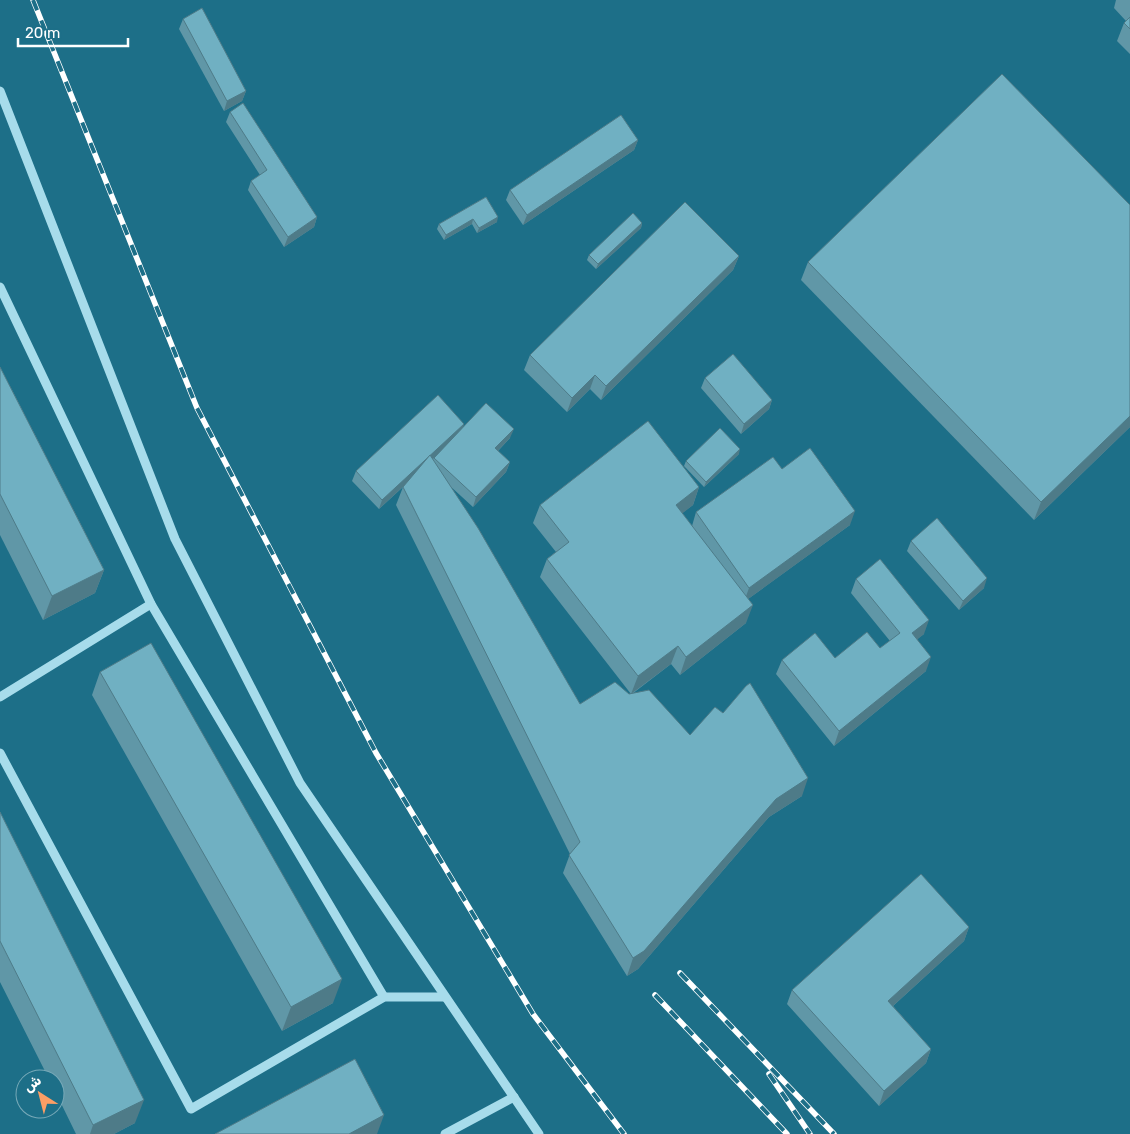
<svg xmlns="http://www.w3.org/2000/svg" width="1130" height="1134" font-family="Rubik,Vazirmatn,sans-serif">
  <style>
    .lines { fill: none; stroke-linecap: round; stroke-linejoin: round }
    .minor { stroke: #a7dceb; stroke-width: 9 }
    .rail-casing { stroke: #fff; stroke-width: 5.5 }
    .rail { stroke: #1d6f88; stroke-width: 4; stroke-dasharray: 11; stroke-linecap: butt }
    .wall { fill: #6097a7 }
    .shaded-wall { fill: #4e7b88 }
    .building { fill: #70b0c2; stroke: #4e7b88 }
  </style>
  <rect width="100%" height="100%" fill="#1d6f88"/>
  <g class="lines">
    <g class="minor">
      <path d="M 0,91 L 175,539 L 300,783 L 539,1134"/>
      <path d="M 0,287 L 151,604 L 384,997"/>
      <path d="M 0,697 L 151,604"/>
      <path d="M 0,753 L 191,1109 L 384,997 L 444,997"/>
      <path d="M 445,1134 L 514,1097"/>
    </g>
    <g class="rail-casing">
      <g id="rail">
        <path d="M 33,0 L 197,408 L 376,753 L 533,1014 L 624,1134"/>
        <path d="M 680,973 L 834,1134"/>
        <path d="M 655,995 L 787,1134"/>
        <path d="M 769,1074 L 810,1134"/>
      </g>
    </g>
    <use href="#rail" class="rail"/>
  </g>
  <g class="wall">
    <path d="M 1116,0 L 1130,0 L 1130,54 L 1117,41 L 1124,23 L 1126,21 L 1114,8 Z"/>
    <path d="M 183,19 L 246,91 L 242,101 L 224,111 L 179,29 Z"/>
    <path d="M 230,112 L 317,217 L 314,227 L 284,247 L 248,190 L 251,181 L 260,175 L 226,122 Z"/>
    <path d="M 638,140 L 634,150 L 523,225 L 506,200 L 510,190 Z"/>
    <path d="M 486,197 L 497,222 L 477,233 L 472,224 L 444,240 L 437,229 L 439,224 Z"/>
    <path d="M 642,223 L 641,228 L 596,269 L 587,260 L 589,255 Z"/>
    <path d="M 739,256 L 733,270 L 601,400 L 590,389 L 567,412 L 524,370 L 530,355 Z"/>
    <path d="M 808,262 L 1130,427 L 1034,520 L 801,280 Z"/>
    <path d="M 0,367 L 104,570 L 95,593 L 43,620 L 0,535 Z"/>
    <path d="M 705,378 L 772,400 L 769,409 L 741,434 L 701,388 Z"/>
    <path d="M 464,424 L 462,428 L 510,438 L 498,451 L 510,462 L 506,472 L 473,507 L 450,486 L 580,704 L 631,694 L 540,577 L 547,559 L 556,552 L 533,523 L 540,505 L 699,487 L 693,505 L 682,513 L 692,526 L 696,512 L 782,469 L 850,525 L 748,599 L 746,623 L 680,675 L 671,664 L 632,694 L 690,735 L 802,796 L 769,817 L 638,969 L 627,976 L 563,873 L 570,854 L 396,505 L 403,487 L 379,509 L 352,481 L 356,471 Z"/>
    <path d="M 739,454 L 704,487 L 684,466 L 686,461 Z"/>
    <path d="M 911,541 L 984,588 L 959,610 L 907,551 Z"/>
    <path d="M 856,579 L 924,634 L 917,639 L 926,671 L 834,746 L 776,674 L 782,660 L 835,658 L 880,648 L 890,641 L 851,593 Z"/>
    <path d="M 100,672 L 333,1003 L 282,1031 L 92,695 Z"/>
    <path d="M 0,812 L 135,1123 L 114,1134 L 76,1134 L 55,1091 L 55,1079 L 49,1079 L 0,982 Z"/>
    <path d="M 969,927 L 964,941 L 893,1006 L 931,1049 L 926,1063 L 879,1106 L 787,1004 L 792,990 Z"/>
  </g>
  <g class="shaded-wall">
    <path d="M 246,91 L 242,101 L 224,111 L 227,101 Z"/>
    <path d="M 638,140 L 634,150 L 523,225 L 527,215 Z"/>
    <path d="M 317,217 L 314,227 L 284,247 L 288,237 Z"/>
    <path d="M 498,217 L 497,222 L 477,233 L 479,228 Z"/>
    <path d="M 473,219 L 472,224 L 444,240 L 446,235 Z"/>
    <path d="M 642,223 L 641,228 L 596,269 L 598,264 Z"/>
    <path d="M 739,256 L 733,270 L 601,400 L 606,386 Z"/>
    <path d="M 595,375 L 590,389 L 567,412 L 572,398 Z"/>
    <path d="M 772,400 L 769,409 L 741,434 L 744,424 Z"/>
    <path d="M 1130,416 L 1130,427 L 1034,520 L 1041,502 Z"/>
    <path d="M 464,424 L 461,433 L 379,509 L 382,500 Z"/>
    <path d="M 514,429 L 510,438 L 491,458 L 495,448 Z"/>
    <path d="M 740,449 L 739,454 L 704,487 L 706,482 Z"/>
    <path d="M 510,462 L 506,472 L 473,507 L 476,497 Z"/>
    <path d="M 699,487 L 693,505 L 669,524 L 676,505 Z"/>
    <path d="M 855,511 L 850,525 L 744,602 L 749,588 Z"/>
    <path d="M 104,570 L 95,593 L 43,620 L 52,596 Z"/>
    <path d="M 987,578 L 984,588 L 959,610 L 963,601 Z"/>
    <path d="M 753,605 L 746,623 L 680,675 L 686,657 Z"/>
    <path d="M 929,620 L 924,634 L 907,648 L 912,633 Z"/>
    <path d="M 678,646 L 671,664 L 631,694 L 638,676 Z"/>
    <path d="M 931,657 L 926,671 L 834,746 L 839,731 Z"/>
    <path d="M 808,778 L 802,796 L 769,817 L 638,969 L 627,976 L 633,958 L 776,799 Z"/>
    <path d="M 969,927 L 964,941 L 883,1015 L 888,1001 Z"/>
    <path d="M 342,979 L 333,1003 L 282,1031 L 291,1007 Z"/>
    <path d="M 931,1049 L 926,1063 L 879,1106 L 884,1091 Z"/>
    <path d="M 144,1100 L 135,1123 L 114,1134 L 90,1134 L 93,1125 Z"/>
    <path d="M 384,1115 L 377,1134 L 349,1134 Z"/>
  </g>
  <g class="building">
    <path d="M 202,8 L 246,91 L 227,101 L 183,19 Z"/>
    <path d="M 1130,17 L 1130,29 L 1124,23 Z"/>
    <path d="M 1002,74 L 1130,205 L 1130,416 L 1041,502 L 808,262 Z"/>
    <path d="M 243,103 L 317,217 L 288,237 L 251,181 L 267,170 L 230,112 Z"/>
    <path d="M 621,115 L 638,140 L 527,215 L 510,190 Z"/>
    <path d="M 486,197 L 498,217 L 479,228 L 473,219 L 446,235 L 439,224 Z"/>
    <path d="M 685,202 L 739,256 L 606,386 L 595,375 L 572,398 L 530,355 Z"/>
    <path d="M 633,213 L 642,223 L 598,264 L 589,255 Z"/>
    <path d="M 733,354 L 772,400 L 744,424 L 705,378 Z"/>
    <path d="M 0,367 L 104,570 L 52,596 L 0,494 Z"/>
    <path d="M 438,395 L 464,424 L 382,500 L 356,471 Z"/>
    <path d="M 486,403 L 514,429 L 495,448 L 510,462 L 476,497 L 434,458 Z"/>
    <path d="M 648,421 L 699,487 L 676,505 L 753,605 L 686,657 L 678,646 L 638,676 L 547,559 L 569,542 L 540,505 Z"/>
    <path d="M 720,428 L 740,449 L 706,482 L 686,461 Z"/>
    <path d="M 810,448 L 855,511 L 749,588 L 696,512 L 773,457 L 782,469 Z"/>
    <path d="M 430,455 L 478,528 L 580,704 L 615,682 L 629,694 L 649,690 L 690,735 L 715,707 L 723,713 L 746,686 L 750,683 L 808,778 L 776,799 L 644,951 L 633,958 L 569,855 L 580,842 L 403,487 Z"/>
    <path d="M 937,518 L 987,578 L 963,601 L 911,541 Z"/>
    <path d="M 880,559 L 929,620 L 912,633 L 931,657 L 839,731 L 782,660 L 815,633 L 835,658 L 867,632 L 880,648 L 900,633 L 856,579 Z"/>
    <path d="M 151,643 L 342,979 L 291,1007 L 100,672 Z"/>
    <path d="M 0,812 L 144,1100 L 93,1125 L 0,941 Z"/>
    <path d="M 921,874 L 969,927 L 888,1001 L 931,1049 L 884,1091 L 792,990 Z"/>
    <path d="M 355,1059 L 384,1115 L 349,1134 L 215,1134 Z"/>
  </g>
  <g transform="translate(40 1094) rotate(324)"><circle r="24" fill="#1d6f88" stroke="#77a9b8"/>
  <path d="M0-4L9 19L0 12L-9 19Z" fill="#fb9e65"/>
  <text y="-8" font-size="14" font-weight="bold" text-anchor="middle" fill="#ffffff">ش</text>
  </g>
  <path d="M18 38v8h110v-8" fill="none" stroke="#ffffff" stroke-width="2.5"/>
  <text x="25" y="38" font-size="15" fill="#ffffff" stroke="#1d6f88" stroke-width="4" paint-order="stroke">20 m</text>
</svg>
